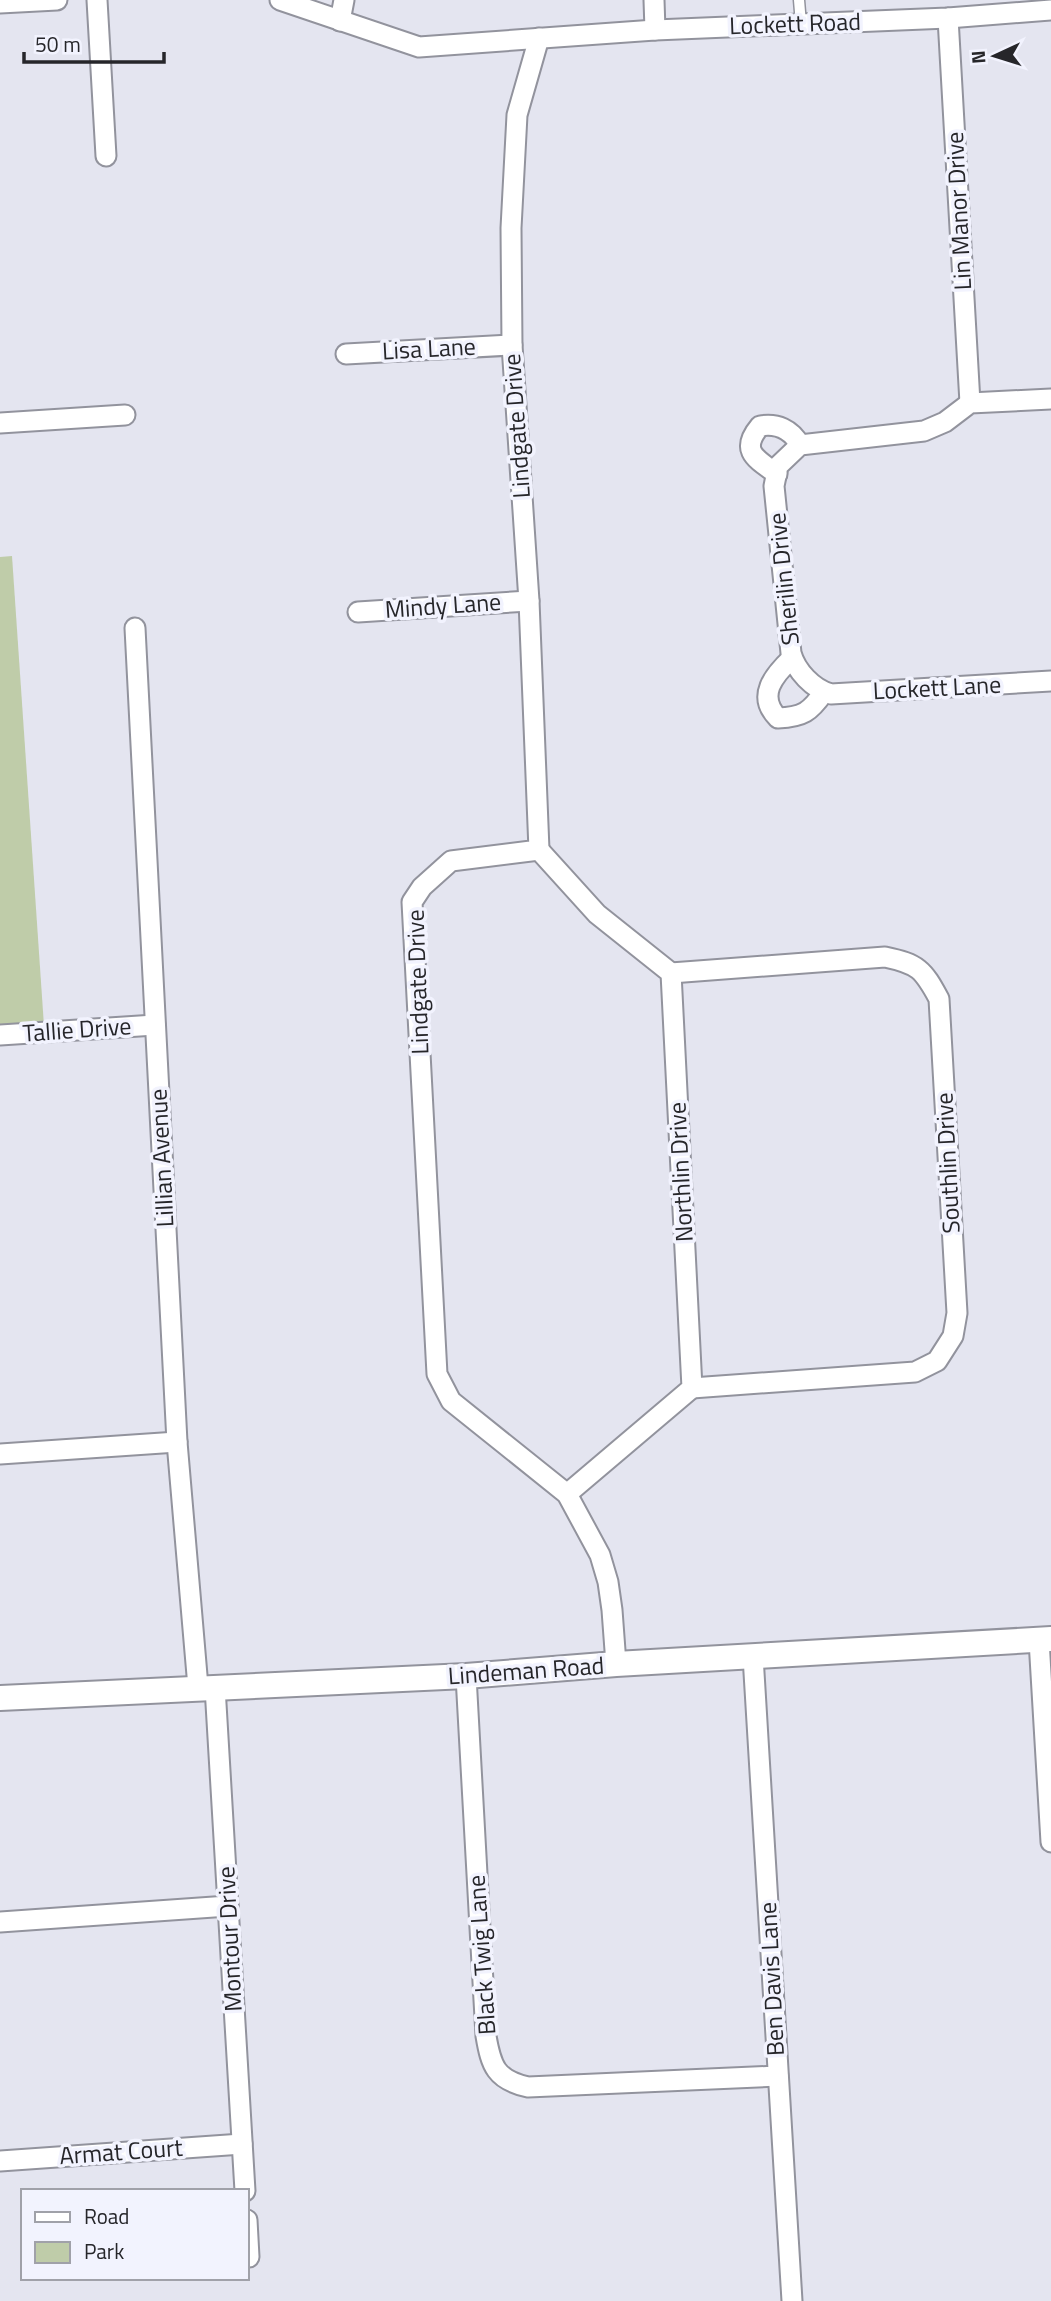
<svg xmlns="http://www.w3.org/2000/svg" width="1051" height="2301" font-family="'Titillium Web',sans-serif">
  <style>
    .green { fill: #bfcca9 }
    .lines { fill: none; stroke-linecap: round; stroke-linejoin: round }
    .service-casing { stroke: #92939d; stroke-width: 13 }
    .minor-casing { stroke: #92939d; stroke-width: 23 }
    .tertiary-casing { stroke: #92939d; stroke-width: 28 }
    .service { stroke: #fff; stroke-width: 10 }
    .minor { stroke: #fff; stroke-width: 19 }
    .tertiary { stroke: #fff; stroke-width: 24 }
    .labels { text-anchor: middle; stroke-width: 7; stroke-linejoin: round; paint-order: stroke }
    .street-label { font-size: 24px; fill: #26262a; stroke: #f2f3fe }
  </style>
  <rect width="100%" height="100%" fill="#e4e5f0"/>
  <path class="green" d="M 12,556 L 44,1026 L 0,1028 L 0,557 Z"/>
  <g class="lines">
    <g class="service-casing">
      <path id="service" d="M 799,0 L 801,24"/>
    </g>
    <g class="minor-casing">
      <g id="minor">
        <path d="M 97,0 L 106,156"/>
        <path d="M 280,0 L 419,47 L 655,30 L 948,18 L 1051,10"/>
        <path d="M 654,0 L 655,30"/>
        <path d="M 0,3 L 57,0"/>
        <path d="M 948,18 L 970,403"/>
        <path d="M 340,21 L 344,0"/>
        <path d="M 539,38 L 517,115 L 511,228 L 512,345 L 529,601 L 539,850 L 451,861 L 422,887 L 412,902 L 437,1374 L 451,1401 L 567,1494 L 600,1555 L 608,1582 L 612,1610 L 616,1664"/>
        <path d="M 346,354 L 512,345"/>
        <path d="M 1051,399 L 970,403 L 945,422 L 924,431 L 800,445 L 778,466 L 774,486 L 791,653 C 796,671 813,689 831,694 L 1051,681"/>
        <path d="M 0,423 L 125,415"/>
        <path d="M 777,474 C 756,459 739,451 760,426 C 777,423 791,429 800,445"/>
        <path d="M 358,612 L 529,601"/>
        <path d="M 135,628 L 177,1442 L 198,1687"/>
        <path d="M 792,658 C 774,675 756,696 778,718 C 803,717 810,712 824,692"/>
        <path d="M 539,850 L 597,914 L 671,973 L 692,1388 L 567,1494"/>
        <path d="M 671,973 L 885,957 C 918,964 923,969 939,999 L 957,1313 L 953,1336 L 937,1361 L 915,1372 L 692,1388"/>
        <path d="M 0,1035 L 155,1025"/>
        <path d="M 0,1454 L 177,1442"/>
        <path d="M 1039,1640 L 1051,1842"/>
        <path d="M 753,1656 L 792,2301"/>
        <path d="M 466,1676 L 486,2036 C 491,2066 496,2080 528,2087 L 778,2076"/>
        <path d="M 215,1687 L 245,2191"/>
        <path d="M 0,1922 L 228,1906"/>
        <path d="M 0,2161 L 242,2144"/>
        <path d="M 247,2220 L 249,2257"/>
      </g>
    </g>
    <g class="tertiary-casing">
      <path id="tertiary" d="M 0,1698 L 466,1676 L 616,1664 L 1051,1639"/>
    </g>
    <use href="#service" class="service"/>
    <use href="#minor" class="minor"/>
    <use href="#tertiary" class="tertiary"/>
  </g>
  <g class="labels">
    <g class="street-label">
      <text transform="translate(795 24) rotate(-2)" y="8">Lockett Road</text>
      <text transform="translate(959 211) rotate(-93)" y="8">Lin Manor Drive</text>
      <text transform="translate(429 349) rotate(-3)" y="8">Lisa Lane</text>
      <text transform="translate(517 426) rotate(-94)" y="8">Lindgate Drive</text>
      <text transform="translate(784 579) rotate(-96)" y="8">Sherilin Drive</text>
      <text transform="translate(443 606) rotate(-4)" y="8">Mindy Lane</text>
      <text transform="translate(937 688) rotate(-3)" y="8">Lockett Lane</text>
      <text transform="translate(418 982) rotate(-92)" y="8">Lindgate Drive</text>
      <text transform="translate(77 1030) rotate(-4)" y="8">Tallie Drive</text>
      <text transform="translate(162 1158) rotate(-93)" y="8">Lillian Avenue</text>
      <text transform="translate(948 1163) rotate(-93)" y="8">Southlin Drive</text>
      <text transform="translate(681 1172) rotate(-93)" y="8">Northlin Drive</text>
      <text transform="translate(526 1671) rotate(-4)" y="8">Lindeman Road</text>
      <text transform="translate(230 1939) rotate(-93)" y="8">Montour Drive</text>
      <text transform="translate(482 1955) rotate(-94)" y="8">Black Twig Lane</text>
      <text transform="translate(772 1979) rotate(-93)" y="8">Ben Davis Lane</text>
      <text transform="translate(121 2152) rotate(-4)" y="8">Armat Court</text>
    </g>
  </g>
  <rect x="21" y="2189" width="228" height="91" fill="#f2f3fe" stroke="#a0a1a9" stroke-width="2"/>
  <rect x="35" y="2212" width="35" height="10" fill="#ffffff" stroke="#a0a1a9" stroke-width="2"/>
  <text x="84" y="2224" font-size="21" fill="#26262a">Road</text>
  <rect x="35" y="2242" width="35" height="21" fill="#bfcca9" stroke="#a0a1a9" stroke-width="2"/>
  <text x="84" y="2259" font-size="21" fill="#26262a">Park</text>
  <g transform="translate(995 56) rotate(266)" stroke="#f2f3fe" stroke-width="5" paint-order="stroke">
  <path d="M0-5L12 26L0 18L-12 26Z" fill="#26262a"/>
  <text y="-10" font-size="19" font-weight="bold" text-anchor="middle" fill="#26262a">N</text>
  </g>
  <path d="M24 52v10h140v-10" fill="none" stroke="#26262a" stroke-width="3.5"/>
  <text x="35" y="52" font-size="21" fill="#26262a" stroke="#f2f3fe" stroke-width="5" paint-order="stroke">50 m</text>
</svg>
